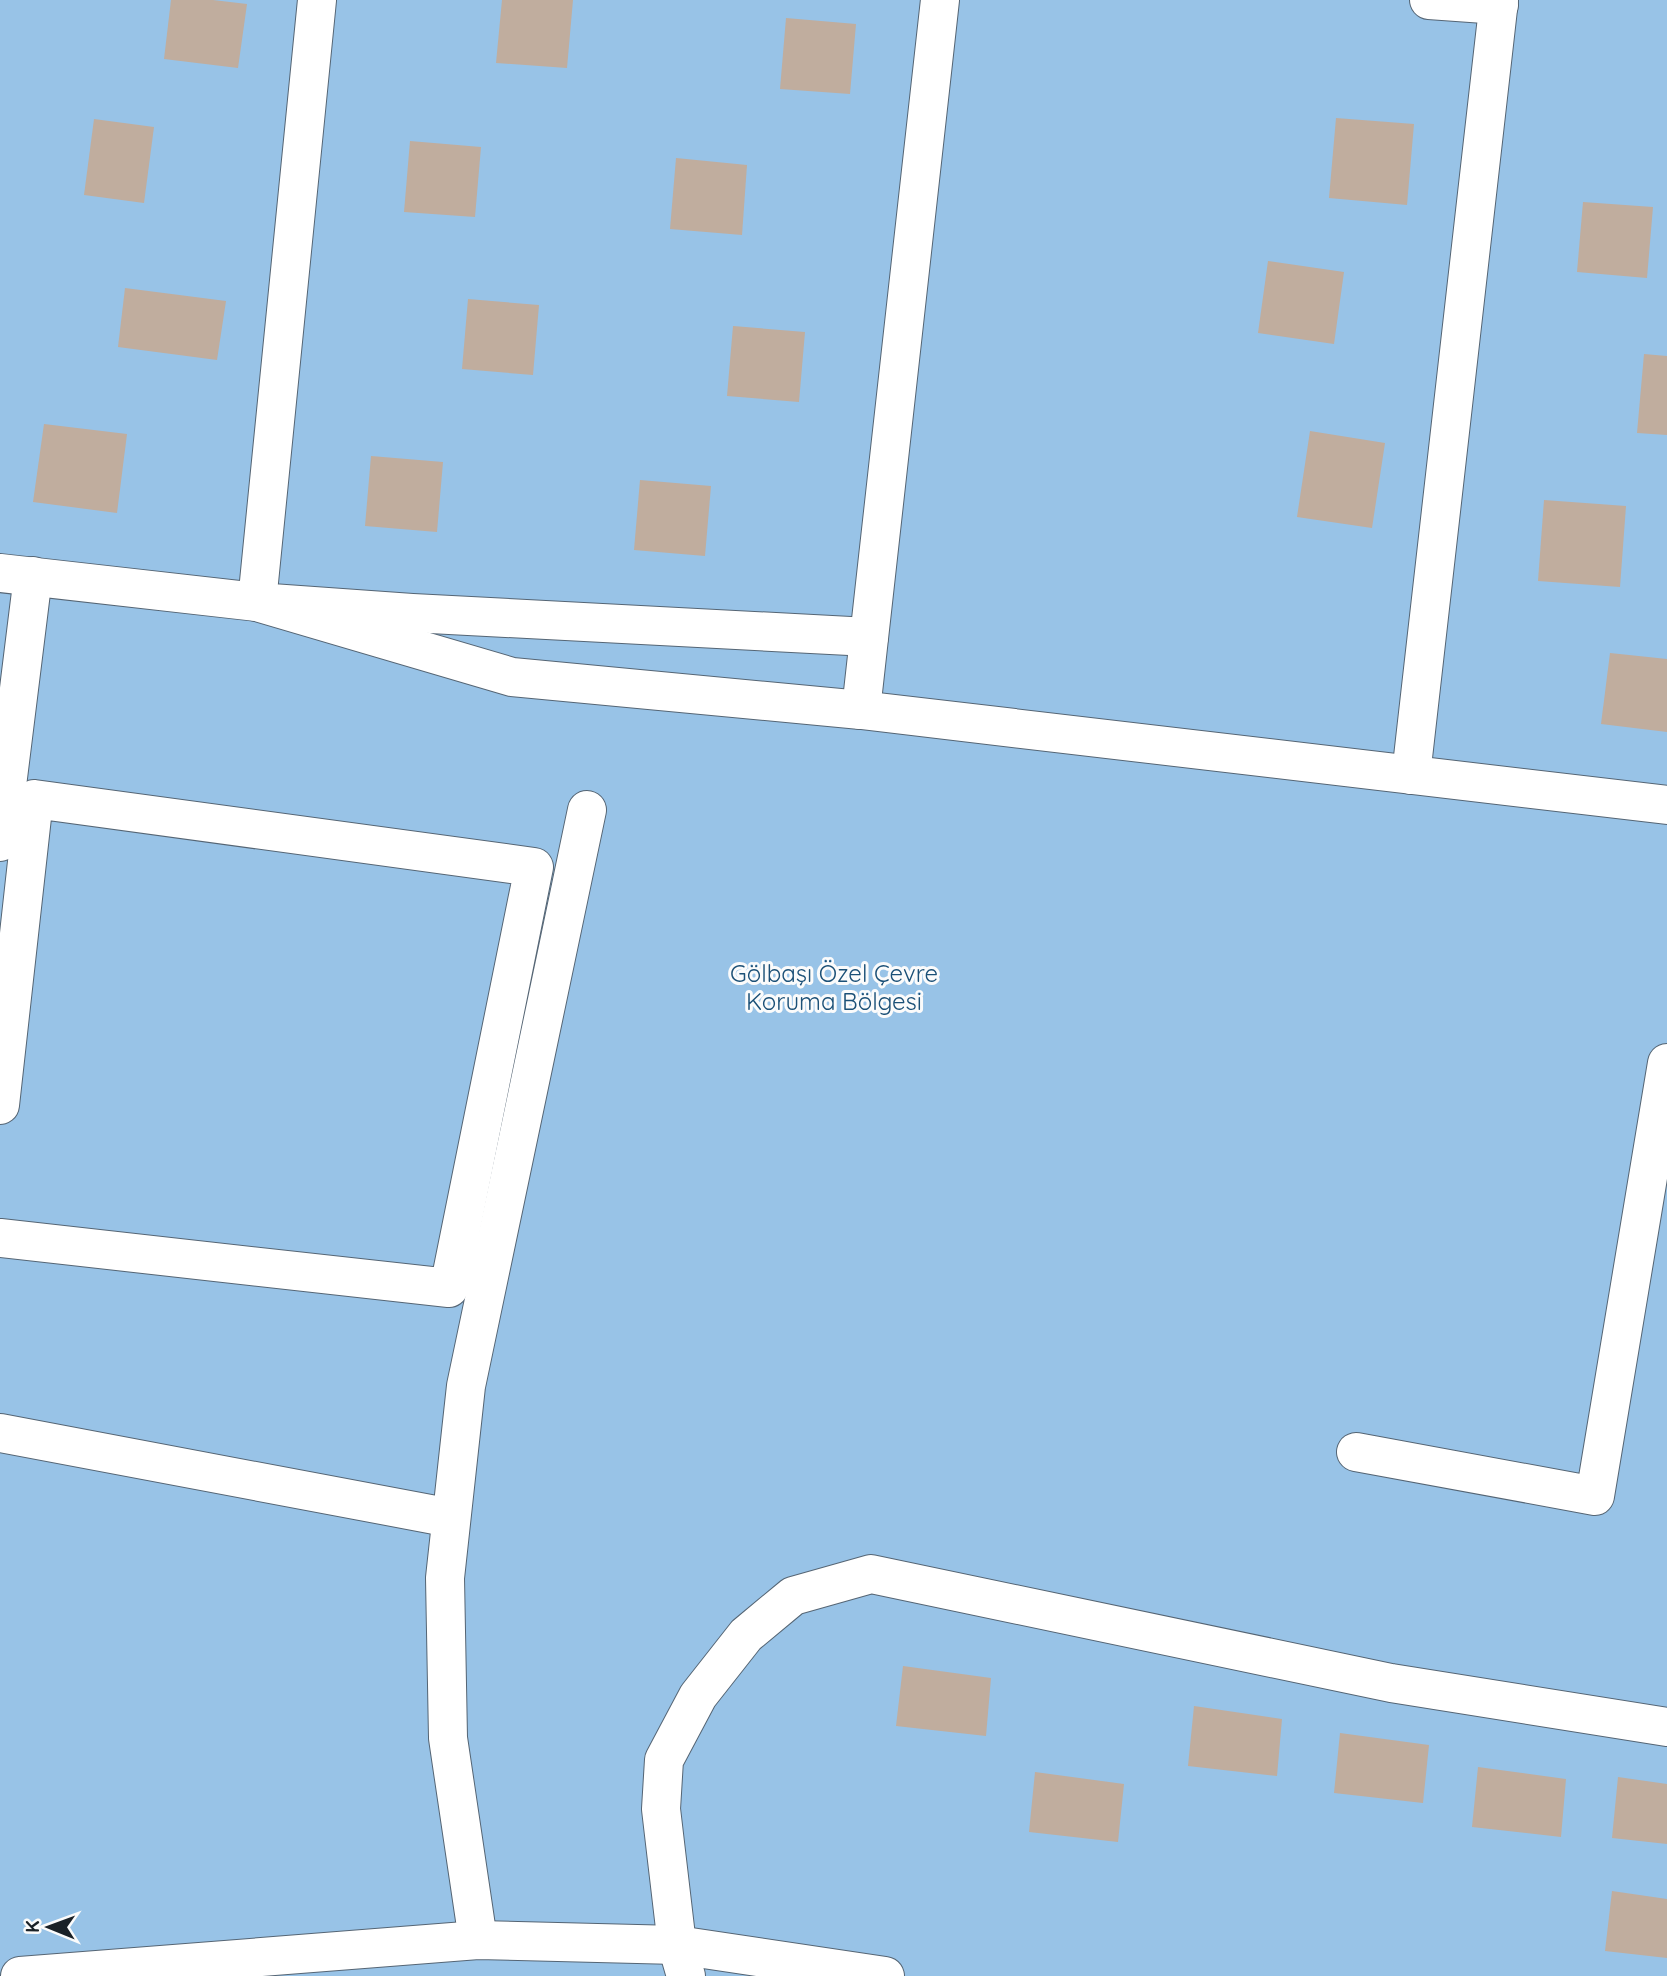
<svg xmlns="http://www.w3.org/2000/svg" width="1667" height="1976" font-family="Quicksand,sans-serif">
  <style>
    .green { fill: #98c3e7 }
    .building { fill: #c0ad9e }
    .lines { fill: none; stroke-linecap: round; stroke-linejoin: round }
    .minor-casing { stroke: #556574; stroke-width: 40 }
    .minor { stroke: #fff; stroke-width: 38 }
    .labels { text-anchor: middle; stroke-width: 6; stroke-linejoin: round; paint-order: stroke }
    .park-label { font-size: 24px; fill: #1b5077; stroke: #fbfbfb }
  </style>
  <rect width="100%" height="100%" fill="#e1f0fe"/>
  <rect class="green" x="0" y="0" width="1667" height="1976"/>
  <g class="building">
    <path d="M 171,0 L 213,0 L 247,4 L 238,68 L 164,59 Z"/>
    <path d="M 502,0 L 573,0 L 567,68 L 496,63 Z"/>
    <path d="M 786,18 L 856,24 L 850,94 L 780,89 Z"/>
    <path d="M 1336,118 L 1414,124 L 1407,205 L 1329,198 Z"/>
    <path d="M 94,119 L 154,127 L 144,203 L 84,195 Z"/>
    <path d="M 410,141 L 481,147 L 475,217 L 404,212 Z"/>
    <path d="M 676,158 L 747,165 L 742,235 L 670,229 Z"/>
    <path d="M 1583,202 L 1653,207 L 1647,278 L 1577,272 Z"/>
    <path d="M 1268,261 L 1344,272 L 1334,344 L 1258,333 Z"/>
    <path d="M 125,288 L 226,301 L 217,360 L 118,347 Z"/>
    <path d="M 468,299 L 539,305 L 533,375 L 462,369 Z"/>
    <path d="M 733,326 L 805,332 L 799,402 L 727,396 Z"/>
    <path d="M 1644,354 L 1667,356 L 1667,435 L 1637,433 Z"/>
    <path d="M 44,424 L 127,434 L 117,513 L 33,502 Z"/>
    <path d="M 1310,431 L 1385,443 L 1372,528 L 1297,517 Z"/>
    <path d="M 371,456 L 443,462 L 437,532 L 365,526 Z"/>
    <path d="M 640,480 L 711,486 L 705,556 L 634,550 Z"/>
    <path d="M 1544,500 L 1626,506 L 1620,587 L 1538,581 Z"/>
    <path d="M 1610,653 L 1667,659 L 1667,732 L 1601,724 Z"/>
    <path d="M 903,1666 L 991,1678 L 986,1736 L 896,1726 Z"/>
    <path d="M 1194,1706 L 1282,1719 L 1277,1776 L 1188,1766 Z"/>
    <path d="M 1340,1733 L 1429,1745 L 1423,1803 L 1334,1793 Z"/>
    <path d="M 1478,1767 L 1566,1779 L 1561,1837 L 1472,1827 Z"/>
    <path d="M 1035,1772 L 1124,1784 L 1118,1842 L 1029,1832 Z"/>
    <path d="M 1618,1777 L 1667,1784 L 1667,1844 L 1612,1838 Z"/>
    <path d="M 1612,1891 L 1667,1899 L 1667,1958 L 1605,1951 Z"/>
  </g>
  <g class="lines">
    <g class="minor-casing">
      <g id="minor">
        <path d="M 317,0 L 257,602 L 412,613 L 869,637"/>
        <path d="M 1429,0 L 1499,5"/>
        <path d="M 0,573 L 257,602 L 512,677 L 861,710 L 1667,805"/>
        <path d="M 861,710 L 940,0"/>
        <path d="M 1411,775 L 1499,0"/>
        <path d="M 0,842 L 33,576"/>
        <path d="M 0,1105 L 34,799 L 534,867 L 449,1288 L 0,1238"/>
        <path d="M 0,1433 L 451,1518"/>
        <path d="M 1356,1452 L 1595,1496 L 1667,1063"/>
        <path d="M 478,1940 L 448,1738 L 445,1578 L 466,1386 L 587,810"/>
        <path d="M 20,1976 L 478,1940 L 677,1945 L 885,1976"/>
        <path d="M 686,1976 L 677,1945 L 661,1809 L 664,1760 L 698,1696 L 746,1635 L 793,1596 L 871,1574 L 1391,1683 L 1667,1727"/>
      </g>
    </g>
    <use href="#minor" class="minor"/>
  </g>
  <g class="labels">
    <g class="park-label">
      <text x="834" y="982">Gölbaşı Özel Çevre<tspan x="834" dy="28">Koruma Bölgesi</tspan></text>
    </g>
  </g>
  <g transform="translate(49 1927) rotate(271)" stroke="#fbfbfb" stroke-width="5" paint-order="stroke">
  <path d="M0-5L12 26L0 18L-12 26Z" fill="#1a2127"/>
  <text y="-10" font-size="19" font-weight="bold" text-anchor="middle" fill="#1a2127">K</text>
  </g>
</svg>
